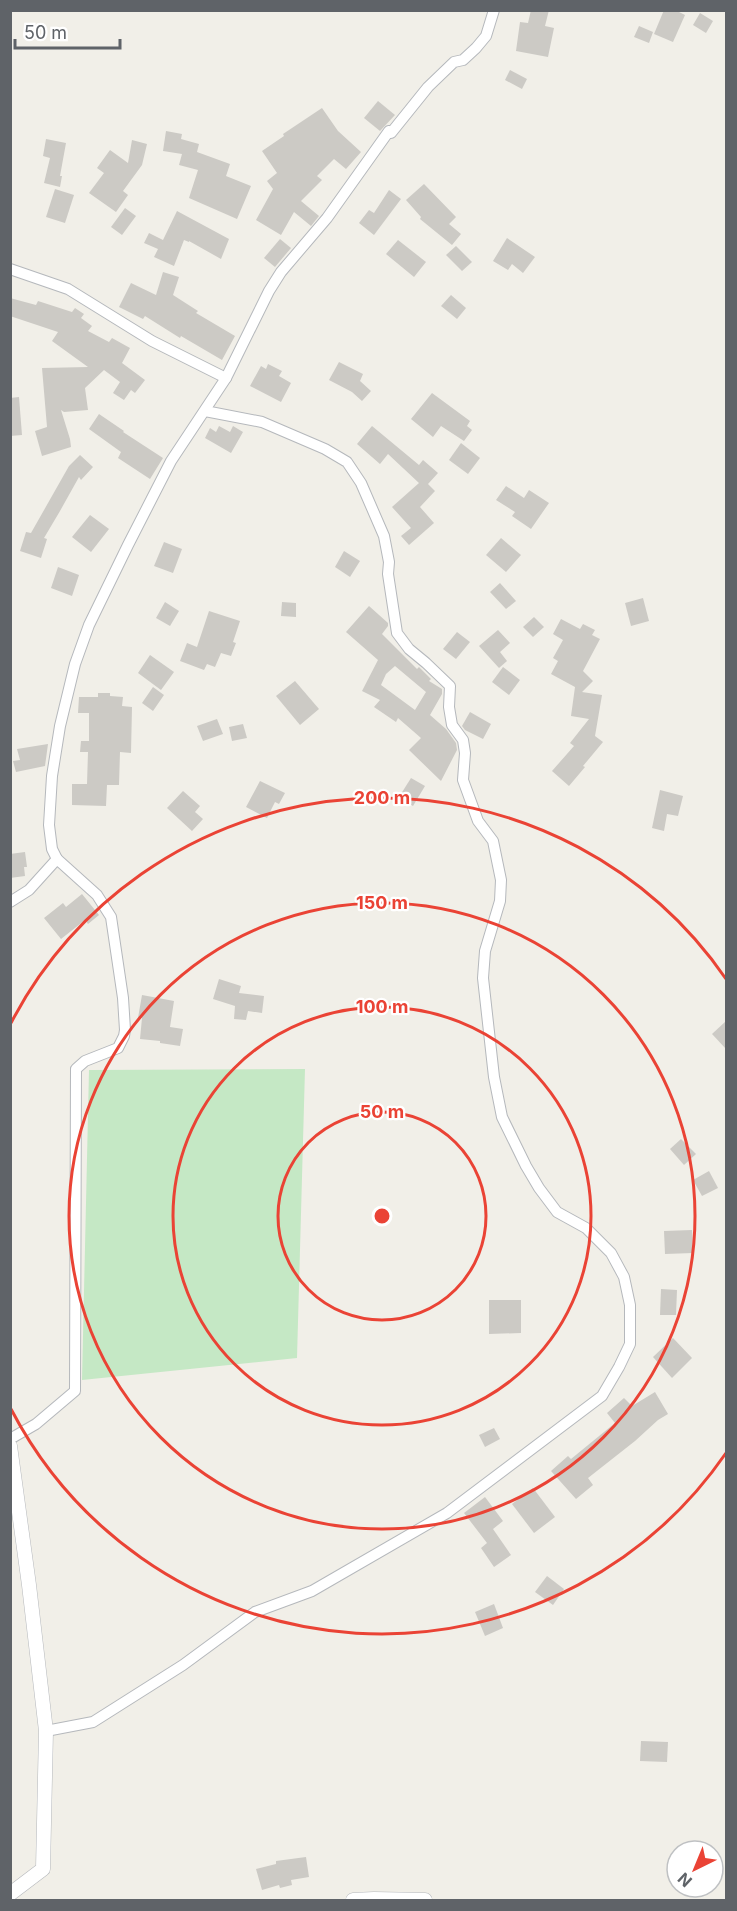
<svg xmlns="http://www.w3.org/2000/svg" width="737" height="1911" font-family="Inter,sans-serif">
  <style>
    .green { fill: #c5e8c5 }
    .building { fill: #cccac5; fill-rule: evenodd }
    .lines { fill: none; stroke-linecap: round; stroke-linejoin: round }
    .minor-casing { stroke: #b5b8bc; stroke-width: 12 }
    .tertiary-casing { stroke: #b5b8bc; stroke-width: 15 }
    .minor { stroke: #fff; stroke-width: 10 }
    .tertiary { stroke: #fff; stroke-width: 14 }
    .ring { fill: none; stroke: #ea4335; stroke-width: 3 }
    .centre { fill: #ea4335; stroke: #fff; stroke-width: 3 }
    .ring-label { font-size: 18px; text-anchor: middle; font-weight: bold; fill: #ea4335; stroke: #fff; stroke-width: 4.5; stroke-linejoin: round; paint-order: stroke }
  </style>
  <rect width="100%" height="100%" fill="#f1efe8"/>
  <path class="green" d="M 305,1069 L 297,1358 L 82,1380 L 89,1070 Z"/>
  <g class="building">
    <path d="M 531,10 L 549,10 L 545,26 L 554,28 L 548,57 L 516,51 L 520,22 L 528,23 Z"/>
    <path d="M 664,10 L 675,10 L 685,15 L 673,42 L 654,34 Z"/>
    <path d="M 700,13 L 713,21 L 706,33 L 693,25 Z"/>
    <path d="M 639,26 L 653,32 L 649,43 L 634,37 Z"/>
    <path d="M 510,70 L 527,79 L 522,89 L 505,80 Z"/>
    <path d="M 378,101 L 395,115 L 380,131 L 364,118 Z"/>
    <path d="M 322,108 L 338,131 L 361,152 L 346,169 L 334,159 L 317,176 L 322,180 L 301,201 L 319,216 L 311,226 L 294,212 L 281,235 L 256,220 L 273,189 L 267,181 L 277,173 L 262,151 L 284,136 L 283,134 Z"/>
    <path d="M 166,131 L 182,134 L 181,139 L 199,144 L 197,152 L 230,164 L 226,176 L 251,186 L 237,219 L 189,198 L 198,170 L 179,165 L 182,154 L 163,151 Z"/>
    <path d="M 46,139 L 66,143 L 60,176 L 62,176 L 60,187 L 44,183 L 50,158 L 43,156 Z"/>
    <path d="M 132,140 L 147,144 L 142,165 L 123,191 L 128,195 L 116,212 L 89,193 L 104,173 L 97,168 L 110,150 L 128,163 Z"/>
    <path d="M 424,184 L 456,217 L 449,224 L 461,234 L 452,245 L 420,219 L 421,217 L 406,200 Z"/>
    <path d="M 55,189 L 74,195 L 65,223 L 46,217 Z"/>
    <path d="M 389,190 L 401,199 L 374,235 L 359,223 L 369,210 L 374,213 Z"/>
    <path d="M 125,208 L 136,216 L 122,235 L 111,227 Z"/>
    <path d="M 177,211 L 229,239 L 221,259 L 189,241 L 189,242 L 184,240 L 174,266 L 154,257 L 158,249 L 144,243 L 149,233 L 163,240 Z"/>
    <path d="M 507,238 L 535,257 L 523,273 L 512,264 L 508,270 L 493,261 Z"/>
    <path d="M 280,239 L 291,248 L 275,267 L 264,258 Z"/>
    <path d="M 398,240 L 426,262 L 414,277 L 386,254 Z"/>
    <path d="M 456,246 L 472,262 L 462,271 L 446,255 Z"/>
    <path d="M 163,272 L 179,277 L 173,295 L 198,311 L 196,313 L 235,336 L 222,360 L 181,336 L 180,338 L 145,316 L 143,319 L 119,307 L 131,283 L 156,295 Z"/>
    <path d="M 451,295 L 466,308 L 457,319 L 441,306 Z"/>
    <path d="M 10,298 L 36,305 L 38,301 L 72,312 L 75,308 L 84,314 L 81,318 L 92,326 L 88,331 L 109,342 L 112,338 L 130,348 L 122,363 L 145,380 L 135,393 L 131,390 L 124,400 L 113,393 L 120,382 L 104,370 L 85,388 L 88,410 L 64,412 L 61,410 L 70,439 L 71,447 L 42,456 L 35,431 L 47,427 L 42,368 L 88,367 L 52,341 L 58,332 L 10,316 Z"/>
    <path d="M 339,362 L 363,374 L 360,381 L 371,391 L 362,401 L 352,392 L 329,380 Z"/>
    <path d="M 268,364 L 282,371 L 279,376 L 291,383 L 281,402 L 250,386 L 261,366 L 266,369 Z"/>
    <path d="M 432,393 L 470,421 L 467,426 L 472,430 L 464,441 L 441,426 L 433,437 L 411,419 Z"/>
    <path d="M 19,397 L 22,435 L 10,436 L 10,398 Z"/>
    <path d="M 99,414 L 124,431 L 123,432 L 163,458 L 150,479 L 118,458 L 121,452 L 89,429 Z"/>
    <path d="M 219,426 L 230,432 L 233,426 L 243,432 L 231,453 L 205,438 L 210,428 L 216,432 Z"/>
    <path d="M 372,426 L 419,465 L 423,460 L 438,473 L 428,484 L 435,491 L 420,507 L 434,523 L 409,545 L 401,536 L 411,528 L 392,507 L 419,483 L 388,454 L 380,464 L 357,444 Z"/>
    <path d="M 461,443 L 480,458 L 468,474 L 449,460 Z"/>
    <path d="M 80,455 L 93,467 L 81,480 L 79,477 L 60,511 L 44,538 L 47,539 L 41,558 L 20,551 L 26,532 L 31,533 L 69,466 Z"/>
    <path d="M 506,486 L 524,498 L 529,490 L 549,503 L 531,529 L 512,516 L 515,512 L 496,500 Z"/>
    <path d="M 90,515 L 109,529 L 91,552 L 72,537 Z"/>
    <path d="M 501,538 L 521,555 L 506,572 L 486,555 Z"/>
    <path d="M 164,542 L 182,549 L 173,573 L 154,566 Z"/>
    <path d="M 344,551 L 360,561 L 350,577 L 335,567 Z"/>
    <path d="M 58,567 L 79,575 L 72,596 L 51,588 Z"/>
    <path d="M 500,583 L 516,601 L 506,609 L 490,592 Z"/>
    <path d="M 643,598 L 649,621 L 631,626 L 625,603 Z"/>
    <path d="M 165,602 L 179,611 L 170,626 L 156,618 Z"/>
    <path d="M 282,602 L 296,603 L 296,617 L 281,616 Z"/>
    <path d="M 369,606 L 388,623 L 388,626 L 382,634 L 417,669 L 419,667 L 431,679 L 429,681 L 442,689 L 442,694 L 430,715 L 446,729 L 456,743 L 457,750 L 441,781 L 409,750 L 421,738 L 398,718 L 396,722 L 374,707 L 380,700 L 362,691 L 378,660 L 346,632 ZM 395,666 L 426,692 L 415,710 L 381,685 L 386,674 Z"/>
    <path d="M 209,611 L 240,621 L 233,642 L 236,643 L 231,656 L 221,653 L 215,667 L 207,664 L 204,670 L 180,661 L 187,643 L 197,647 Z"/>
    <path d="M 534,617 L 544,627 L 533,637 L 523,627 Z"/>
    <path d="M 561,619 L 580,629 L 583,624 L 595,630 L 592,635 L 600,639 L 583,671 L 593,681 L 582,692 L 602,695 L 595,736 L 603,742 L 583,766 L 585,767 L 569,786 L 552,771 L 574,746 L 570,743 L 589,719 L 571,716 L 575,687 L 551,674 L 558,661 L 553,658 L 563,640 L 553,634 Z"/>
    <path d="M 498,630 L 510,643 L 500,652 L 507,661 L 499,668 L 479,646 Z"/>
    <path d="M 457,632 L 470,642 L 456,659 L 443,649 Z"/>
    <path d="M 150,655 L 174,672 L 161,690 L 138,673 Z"/>
    <path d="M 503,667 L 520,680 L 509,695 L 492,682 Z"/>
    <path d="M 295,681 L 319,709 L 300,725 L 276,696 Z"/>
    <path d="M 153,687 L 164,695 L 153,711 L 142,703 Z"/>
    <path d="M 98,693 L 110,693 L 110,696 L 123,697 L 122,706 L 132,707 L 131,753 L 120,752 L 119,785 L 107,785 L 106,806 L 72,805 L 72,784 L 87,784 L 88,752 L 80,752 L 81,741 L 89,741 L 89,713 L 78,713 L 79,697 L 98,697 Z"/>
    <path d="M 470,712 L 491,724 L 483,739 L 465,730 L 462,726 Z"/>
    <path d="M 217,719 L 223,734 L 203,741 L 197,726 Z"/>
    <path d="M 243,724 L 247,738 L 232,741 L 229,727 Z"/>
    <path d="M 48,744 L 45,766 L 16,772 L 13,761 L 20,760 L 17,749 Z"/>
    <path d="M 411,778 L 425,786 L 413,806 L 399,797 Z"/>
    <path d="M 260,781 L 285,793 L 279,804 L 275,802 L 267,818 L 246,807 Z"/>
    <path d="M 660,790 L 683,796 L 678,816 L 667,814 L 664,831 L 652,828 Z"/>
    <path d="M 183,791 L 200,806 L 195,812 L 203,819 L 192,831 L 167,808 Z"/>
    <path d="M 25,852 L 27,867 L 24,867 L 25,876 L 10,878 L 10,854 Z"/>
    <path d="M 82,894 L 99,915 L 88,924 L 85,920 L 61,939 L 44,918 L 63,903 L 66,907 Z"/>
    <path d="M 219,979 L 241,986 L 239,993 L 264,996 L 262,1013 L 248,1011 L 246,1020 L 234,1019 L 235,1006 L 213,999 Z"/>
    <path d="M 142,995 L 174,1001 L 170,1027 L 183,1029 L 180,1046 L 160,1043 L 160,1041 L 140,1039 L 142,1018 L 138,1018 Z"/>
    <path d="M 726,1021 L 726,1049 L 712,1034 Z"/>
    <path d="M 681,1139 L 696,1154 L 684,1165 L 670,1149 Z"/>
    <path d="M 709,1171 L 718,1188 L 702,1196 L 693,1180 Z"/>
    <path d="M 692,1230 L 693,1253 L 665,1254 L 664,1231 Z"/>
    <path d="M 661,1289 L 677,1290 L 676,1315 L 660,1315 Z"/>
    <path d="M 489,1300 L 521,1300 L 521,1333 L 489,1334 Z"/>
    <path d="M 673,1338 L 692,1358 L 672,1378 L 653,1357 Z"/>
    <path d="M 655,1392 L 668,1414 L 658,1420 L 635,1441 L 588,1478 L 593,1485 L 576,1499 L 551,1471 L 568,1456 L 571,1459 L 615,1423 L 607,1413 L 624,1398 L 632,1406 Z"/>
    <path d="M 494,1428 L 500,1439 L 485,1447 L 479,1435 Z"/>
    <path d="M 533,1488 L 555,1517 L 534,1533 L 512,1504 Z"/>
    <path d="M 485,1497 L 503,1521 L 493,1529 L 511,1555 L 494,1567 L 481,1548 L 487,1543 L 464,1513 Z"/>
    <path d="M 547,1576 L 564,1589 L 553,1605 L 535,1592 Z"/>
    <path d="M 494,1604 L 503,1628 L 485,1636 L 475,1612 Z"/>
    <path d="M 641,1741 L 668,1742 L 667,1762 L 640,1761 Z"/>
    <path d="M 306,1857 L 309,1877 L 291,1880 L 292,1885 L 280,1888 L 279,1885 L 262,1890 L 256,1869 L 276,1864 L 276,1861 Z"/>
  </g>
  <g class="lines">
    <g class="minor-casing">
      <g id="minor">
        <path d="M 10,269 L 68,289 L 152,341 L 226,378"/>
        <path d="M 57,859 L 52,849 L 49,825 L 52,776 L 60,726 L 75,664 L 89,625 L 128,545 L 171,461 L 226,378 L 269,291 L 281,272 L 327,218 L 389,131 L 391,133 L 428,87 L 454,62 L 463,60 L 476,48 L 486,36 L 494,10"/>
        <path d="M 10,902 L 29,890 L 57,859 L 97,895 L 111,917 L 123,998 L 125,1030 L 124,1036 L 118,1048 L 85,1061 L 76,1069 L 75,1391 L 36,1424 L 10,1439"/>
        <path d="M 46,1731 L 93,1722 L 183,1665 L 255,1612 L 312,1591 L 447,1513 L 602,1396 L 619,1367 L 630,1344 L 630,1305 L 624,1277 L 611,1253 L 586,1228 L 557,1212 L 539,1188 L 526,1166 L 502,1117 L 494,1077 L 483,978 L 485,951 L 500,901 L 501,880 L 493,841 L 478,821 L 463,780 L 465,753 L 463,740 L 452,725 L 449,707 L 450,686 L 426,663 L 409,649 L 397,633 L 388,574 L 389,562 L 384,536 L 361,483 L 347,462 L 325,449 L 262,422 L 205,411"/>
      </g>
    </g>
    <g class="tertiary-casing">
      <g id="tertiary">
        <path d="M 10,1446 L 29,1585 L 46,1731 L 43,1869 L 10,1894"/>
        <path d="M 353,1900 L 374,1899 L 425,1900"/>
      </g>
    </g>
    <use href="#minor" class="minor"/>
    <use href="#tertiary" class="tertiary"/>
  </g>
  <g class="ring">
    <circle cx="382" cy="1216" r="104"/>
    <circle cx="382" cy="1216" r="209"/>
    <circle cx="382" cy="1216" r="313"/>
    <path d="M726 1453A418 418 0 0 1 11 1409M11 1023A418 418 0 0 1 726 979"/>
  </g>
  <circle cx="382" cy="1216" r="9" class="centre"/>
  <g class="ring-label">
    <text x="382" y="804">200 m</text>
    <text x="382" y="909">150 m</text>
    <text x="382" y="1013">100 m</text>
    <text x="382" y="1118">50 m</text>
  </g>
  <rect width="737" height="1911" fill="none" stroke="#5f6368" stroke-width="24"/>
  <g transform="translate(695 1869) rotate(223)"><circle r="28" fill="#ffffff" stroke="#bfc1c3" stroke-width="1.5"/>
  <path d="M0-4.5L10 22L0 15L-10 22Z" fill="#ea4335"/>
  <text y="-9" font-size="16" font-weight="bold" text-anchor="middle" fill="#5f6368">N</text>
  </g>
  <path d="M15 39v9h105v-9" fill="none" stroke="#5f6368" stroke-width="3"/>
  <text x="24" y="39" font-size="18" fill="#5f6368" stroke="#ffffff" stroke-width="4.5" paint-order="stroke">50 m</text>
</svg>
